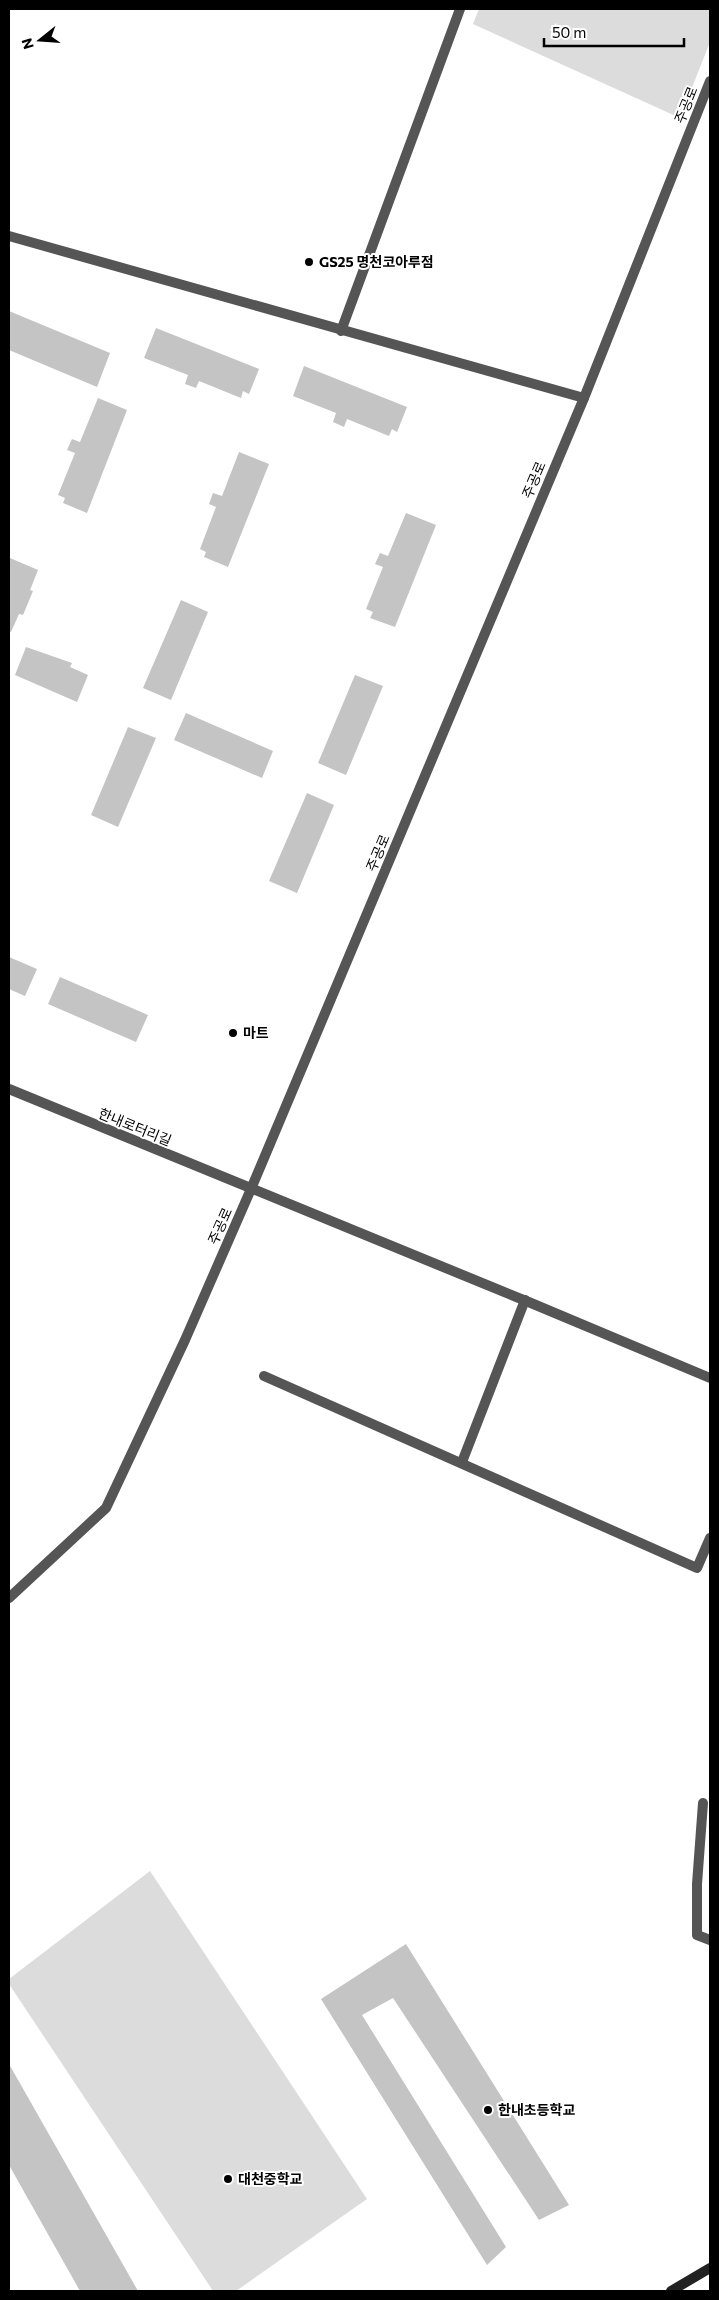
<svg xmlns="http://www.w3.org/2000/svg" width="719" height="2300" font-family="Commissioner,'Noto Sans KR',sans-serif">
  <style>
    .green { fill: #dcdcdc }
    .building { fill: #c4c4c4 }
    .lines { fill: none; stroke-linecap: round; stroke-linejoin: round }
    .minor { stroke: #555; stroke-width: 10 }
    .tertiary { stroke: #555; stroke-width: 10 }
    .secondary { stroke: #222; stroke-width: 10 }
    .poi-dot { fill: #000; stroke: #fff; stroke-width: 2 }
    .labels { text-anchor: middle; stroke-width: 4; stroke-linejoin: round; paint-order: stroke }
    .street-label { font-size: 14px; fill: #000; stroke: #fff }
    .poi-label { font-size: 14px; font-weight: bold; fill: #000; stroke: #fff; text-anchor: start }
  </style>
  <rect width="100%" height="100%" fill="#fff"/>
  <g class="green">
    <path d="M 479,9 L 710,9 L 710,42 L 680,118 L 473,24 Z"/>
    <path d="M 150,1871 L 367,2199 L 236,2291 L 213,2291 L 9,1984 L 9,1979 Z"/>
  </g>
  <g class="building">
    <path d="M 9,311 L 110,353 L 97,387 L 9,350 Z"/>
    <path d="M 156,328 L 259,369 L 249,394 L 243,391 L 241,398 L 199,381 L 196,388 L 185,384 L 188,375 L 144,358 Z"/>
    <path d="M 304,366 L 407,407 L 397,432 L 392,429 L 389,436 L 347,419 L 344,427 L 333,422 L 336,413 L 293,396 Z"/>
    <path d="M 98,398 L 127,410 L 87,513 L 63,503 L 65,498 L 58,495 L 75,453 L 67,450 L 72,439 L 80,442 Z"/>
    <path d="M 239,452 L 269,464 L 228,567 L 204,557 L 206,552 L 200,549 L 216,507 L 209,504 L 213,493 L 222,496 Z"/>
    <path d="M 406,513 L 436,525 L 395,627 L 370,618 L 373,612 L 366,609 L 383,567 L 375,564 L 380,553 L 388,556 Z"/>
    <path d="M 10,558 L 38,570 L 30,590 L 33,591 L 23,615 L 19,614 L 11,632 L 9,631 Z"/>
    <path d="M 181,600 L 208,612 L 171,700 L 143,688 Z"/>
    <path d="M 26,647 L 72,663 L 70,667 L 88,675 L 77,702 L 15,675 Z"/>
    <path d="M 355,675 L 383,686 L 346,775 L 318,763 Z"/>
    <path d="M 186,713 L 273,751 L 262,778 L 174,740 Z"/>
    <path d="M 128,727 L 156,738 L 118,827 L 91,815 Z"/>
    <path d="M 307,793 L 334,805 L 297,893 L 269,881 Z"/>
    <path d="M 9,957 L 37,969 L 25,996 L 9,989 Z"/>
    <path d="M 60,977 L 148,1015 L 136,1042 L 48,1004 Z"/>
    <path d="M 406,1944 L 569,2205 L 539,2220 L 393,1998 L 362,2015 L 506,2247 L 487,2265 L 321,1999 Z"/>
    <path d="M 9,2064 L 138,2291 L 80,2291 L 9,2165 Z"/>
  </g>
  <g class="lines">
    <g class="minor">
      <path d="M 9,236 L 584,398"/>
      <path d="M 341,331 L 460,9"/>
      <path d="M 264,1376 L 697,1568 L 710,1538"/>
      <path d="M 462,1462 L 525,1300"/>
      <path d="M 703,1803 L 697,1884 L 697,1935 L 710,1940"/>
    </g>
    <g class="tertiary">
      <path d="M 9,1089 L 531,1303 L 710,1378"/>
      <path d="M 9,1598 L 106,1508 L 185,1340 L 251,1189 L 584,398 L 710,81"/>
    </g>
    <path class="secondary" d="M 671,2291 L 710,2268"/>
  </g>
  <g class="poi-dot">
    <circle cx="309" cy="262" r="5"/>
    <circle cx="233" cy="1033" r="5"/>
    <circle cx="488" cy="2110" r="5"/>
    <circle cx="228" cy="2179" r="5"/>
  </g>
  <g class="labels">
    <g class="street-label">
      <text transform="translate(686 105) rotate(-68)" y="5">주공로</text>
      <text transform="translate(534 480) rotate(-67)" y="5">주공로</text>
      <text transform="translate(378 853) rotate(-67)" y="5">주공로</text>
      <text transform="translate(135 1127) rotate(22)" y="5">한내로터리길</text>
      <text transform="translate(220 1226) rotate(-66)" y="5">주공로</text>
    </g>
    <g class="poi-label">
      <text x="319" y="267">GS25 명천코아루점</text>
      <text x="243" y="1038">마트</text>
      <text x="498" y="2115">한내초등학교</text>
      <text x="238" y="2184">대천중학교</text>
    </g>
  </g>
  <rect width="719" height="2300" fill="none" stroke="#000000" stroke-width="20"/>
  <g transform="translate(40 40) rotate(253)" stroke="#ffffff" stroke-width="4" paint-order="stroke">
  <path d="M0-4L9 19L0 12L-9 19Z" fill="#000000"/>
  <text y="-8" font-size="14" font-weight="bold" text-anchor="middle" fill="#000000">N</text>
  </g>
  <path d="M544 38v8h140v-8" fill="none" stroke="#000000" stroke-width="2.5"/>
  <text x="552" y="38" font-size="15" fill="#000000" stroke="#ffffff" stroke-width="4" paint-order="stroke">50 m</text>
</svg>
